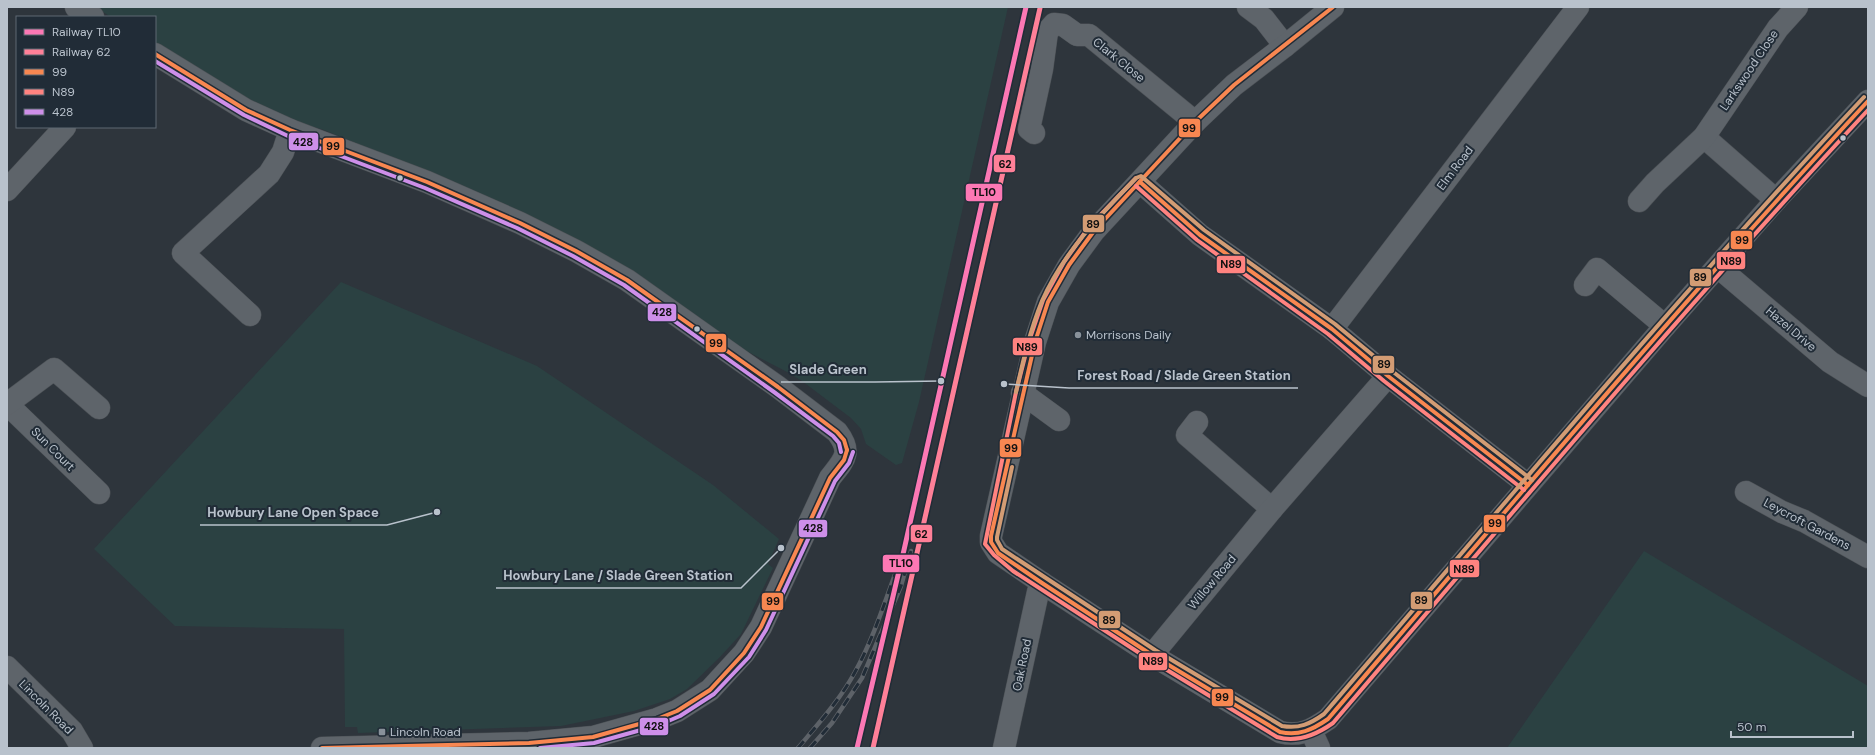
<svg xmlns="http://www.w3.org/2000/svg" width="1875" height="755" font-family="'DM Sans',sans-serif">
  <style>
    .green { fill: #2b4142 }
    .lines { fill: none; stroke-linecap: round; stroke-linejoin: round }
    .minor-casing { stroke: #4c5156; stroke-width: 23 }
    .minor { stroke: #5e646a; stroke-width: 22 }
    .rail-casing { stroke: #5d6268; stroke-width: 4.5 }
    .rail { stroke: #212c37; stroke-width: 3; stroke-dasharray: 9; stroke-linecap: butt }
    .bus-1-casing { stroke: #212c37; stroke-width: 7 }
    .bus-2-casing { stroke: #212c37; stroke-width: 7 }
    .bus-3-casing { stroke: #212c37; stroke-width: 7 }
    .bus-4-casing { stroke: #212c37; stroke-width: 7 }
    .bus-1 { stroke: #f88751; stroke-width: 4 }
    .bus-2 { stroke: #ff8380; stroke-width: 4 }
    .bus-3 { stroke: #ce8fe9; stroke-width: 4 }
    .bus-4 { stroke: #d39c74; stroke-width: 4 }
    .rail-1-casing { stroke: #212c37; stroke-width: 8 }
    .rail-2-casing { stroke: #212c37; stroke-width: 8 }
    .rail-1 { stroke: #fc78b4; stroke-width: 5 }
    .rail-2 { stroke: #ff8098; stroke-width: 5 }
    .bus-dot { fill: #b9c2cc; stroke: #212c37; stroke-width: 1.5 }
    .poi-dot { fill: #88919a; stroke: #212c37; stroke-width: 1.5 }
    .labels { text-anchor: middle; stroke-width: 4; stroke-linejoin: round; paint-order: stroke }
    .street-label { font-size: 12px; fill: #b9c2cc; stroke: #212c37 }
    .poi-label { font-size: 12px; fill: #b9c2cc; stroke: #212c37; text-anchor: start }
    .leader { fill: none; stroke: #b9c2cc; stroke-width: 1.5 }
    .callout-dot { fill: #b9c2cc; stroke: #212c37; stroke-width: 1.5 }
    .callout-label { font-size: 13px; text-anchor: middle; font-weight: bold; fill: #b9c2cc; stroke: #212c37; stroke-width: 4; stroke-linejoin: round; paint-order: stroke }
    .line-badge { stroke: #212c37; stroke-width: 1.5 }
    .pale-badge-label { font-size: 11px; text-anchor: middle; font-weight: bold; fill: #111 }
  </style>
  <rect width="100%" height="100%" fill="#2e353c"/>
  <g class="green">
    <path d="M 95,7 L 1008,7 L 919,402 L 902,463 L 896,465 L 866,444 L 861,429 L 851,418 L 802,381 L 789,373 L 725,340 L 414,167 L 324,130 L 288,120 L 209,79 L 156,45 L 155,17 L 111,17 Z"/>
    <path d="M 341,282 L 537,366 L 713,485 L 779,539 L 768,564 L 773,568 L 741,634 L 720,657 L 687,689 L 670,699 L 634,711 L 561,726 L 358,733 L 357,727 L 345,727 L 344,629 L 175,626 L 94,549 Z"/>
    <path d="M 1644,551 L 1868,686 L 1868,748 L 1507,748 Z"/>
  </g>
  <g class="lines">
    <g class="minor-casing">
      <g id="minor">
        <path d="M 76,7 L 93,17"/>
        <path d="M 1248,7 L 1264,19 L 1285,46"/>
        <path d="M 1333,7 L 1285,46 L 1234,85 L 1195,122 L 1094,231 L 1069,265 L 1048,302 L 1035,342 L 991,536 L 991,542 L 998,553 L 1042,583 L 1152,655 L 1280,732 C 1300,737 1312,730 1328,719 L 1665,326 L 1776,200 L 1868,101"/>
        <path d="M 155,54 L 246,110 L 290,130 L 427,182 L 520,223 L 576,251 L 627,280 L 778,387 L 837,432 C 853,453 844,460 830,478 L 761,627 L 744,653 L 710,690 L 677,711 L 657,719 L 593,737 L 529,743 L 322,748"/>
        <path d="M 1034,133 L 1029,129 L 1042,69 L 1047,32 L 1054,24 L 1063,25 L 1077,35 L 1089,35 L 1195,122"/>
        <path d="M 1704,137 L 1776,200"/>
        <path d="M 1140,182 L 1200,235 L 1332,329 L 1388,376 L 1528,485"/>
        <path d="M 7,190 L 65,127"/>
        <path d="M 1639,201 L 1655,183 L 1704,137 L 1778,28 L 1797,7"/>
        <path d="M 1718,267 L 1830,362 L 1868,386"/>
        <path d="M 1585,285 L 1597,269 L 1665,326"/>
        <path d="M 250,315 L 183,253 L 269,174 L 283,152 L 290,130"/>
        <path d="M 1332,329 L 1578,7"/>
        <path d="M 1022,393 L 1059,420"/>
        <path d="M 7,404 L 99,493"/>
        <path d="M 7,404 L 54,369 L 99,408"/>
        <path d="M 1197,422 L 1187,435 L 1272,509"/>
        <path d="M 1746,492 L 1782,512 L 1804,521 L 1868,557"/>
        <path d="M 1152,655 L 1272,509 L 1388,376"/>
        <path d="M 7,667 L 72,731 L 82,748"/>
        <path d="M 1311,731 L 1319,748"/>
        <path d="M 1004,748 L 1038,592 L 1042,583"/>
      </g>
    </g>
    <use href="#minor" class="minor"/>
    <g class="rail-casing">
      <g id="rail">
        <path d="M 798,748 C 818,724 840,700 855,672 C 876,634 888,591 904,550"/>
        <path d="M 810,748 L 832,723 L 862,678 L 901,586 L 911,551"/>
      </g>
    </g>
    <use href="#rail" class="rail"/>
    <g class="bus-1-casing">
      <g id="bus-1">
        <path d="M 1333,7 L 1234,85 L 1195,122 L 1094,231 L 1069,265 L 1048,302 L 1035,342 L 991,536 L 991,542 L 998,553 L 1042,583 L 1152,655 L 1280,732 C 1299,736 1312,730 1328,719 C 1506,511 1682,301 1868,101"/>
        <path d="M 155,54 L 246,110 L 290,130 L 427,182 L 520,223 L 576,251 L 627,280 L 778,387 L 837,432 L 844,440 L 847,450"/>
        <path d="M 1140,182 L 1200,235 L 1332,329 L 1388,376 L 1528,485"/>
        <path d="M 322,748 L 529,743 L 593,737 L 657,719 L 677,711 L 710,690 L 744,653 L 761,627 L 830,478 L 844,460 L 847,450"/>
      </g>
    </g>
    <g class="bus-2-casing">
      <g id="bus-2">
        <path d="M 1136,178 L 1089,227 L 1064,262 L 1043,300 L 1029,341 L 1016,392 L 985,544 L 994,555 L 1013,571 L 1144,656 L 1277,737 C 1297,743 1316,735 1333,723 C 1509,517 1683,309 1868,110"/>
        <path d="M 1136,186 L 1197,240 L 1328,334 L 1384,381 L 1524,490"/>
      </g>
    </g>
    <g class="bus-3-casing">
      <g id="bus-3">
        <path d="M 155,61 L 244,115 L 288,136 L 425,188 L 517,228 L 573,256 L 624,285 L 774,392 L 833,436 L 839,443 L 841,452"/>
        <path d="M 540,748 L 594,743 L 659,725 L 680,716 L 714,694 L 749,657 L 766,630 L 835,481 L 849,463 L 853,452"/>
      </g>
    </g>
    <g class="bus-4-casing">
      <g id="bus-4">
        <path d="M 1016,392 C 1023,361 1030,330 1042,301 C 1063,253 1100,215 1136,178 L 1141,176 L 1204,230 L 1335,324 L 1392,371 L 1532,480"/>
        <path d="M 1012,467 L 997,537 L 997,540 L 1002,549 L 1155,650 L 1282,726 C 1299,729 1310,724 1324,714 C 1502,507 1677,297 1864,97"/>
      </g>
    </g>
    <use href="#bus-1" class="bus-1"/>
    <use href="#bus-2" class="bus-2"/>
    <use href="#bus-3" class="bus-3"/>
    <use href="#bus-4" class="bus-4"/>
    <g class="rail-1-casing">
      <path id="rail-1" d="M 857,748 L 904,550 L 1026,7"/>
    </g>
    <g class="rail-2-casing">
      <path id="rail-2" d="M 873,748 L 1040,8"/>
    </g>
    <use href="#rail-1" class="rail-1"/>
    <use href="#rail-2" class="rail-2"/>
  </g>
  <g class="bus-dot">
    <circle cx="1843" cy="138" r="3.5"/>
    <circle cx="400" cy="178" r="3.5"/>
    <circle cx="697" cy="329" r="3.5"/>
  </g>
  <g class="poi-dot">
    <circle cx="1078" cy="335" r="4"/>
    <rect x="378" y="728" width="8" height="8" rx="2"/>
  </g>
  <g class="labels">
    <g class="street-label">
      <text transform="translate(1119 60) rotate(39)" y="4">Clark Close</text>
      <text transform="translate(1749 70) rotate(-56)" y="4">Larkswood Close</text>
      <text transform="translate(1455 168) rotate(-53)" y="4">Elm Road</text>
      <text transform="translate(1791 329) rotate(40)" y="4">Hazel Drive</text>
      <text transform="translate(53 449) rotate(45)" y="4">Sun Court</text>
      <text transform="translate(1807 524) rotate(28)" y="4">Leycroft Gardens</text>
      <text transform="translate(1212 582) rotate(-50)" y="4">Willow Road</text>
      <text transform="translate(1022 665) rotate(-78)" y="4">Oak Road</text>
      <text transform="translate(46 707) rotate(45)" y="4">Lincoln Road</text>
    </g>
    <g class="poi-label">
      <text x="1086" y="339">Morrisons Daily</text>
      <text x="390" y="736">Lincoln Road</text>
    </g>
  </g>
  <path class="leader" d="M941 381L875 382H781M1004 384L1069 388H1298M437 512L387 525H200M781 548L741 588H496"/>
  <g class="callout-dot">
    <circle cx="941" cy="381" r="4"/>
    <circle cx="1004" cy="384" r="4"/>
    <circle cx="437" cy="512" r="4"/>
    <circle cx="781" cy="548" r="4"/>
  </g>
  <g class="callout-label">
    <text x="828" y="374">Slade Green</text>
    <text x="1184" y="380">Forest Road / Slade Green Station</text>
    <text x="293" y="517">Howbury Lane Open Space</text>
    <text x="618" y="580">Howbury Lane / Slade Green Station</text>
  </g>
  <g class="line-badge">
    <rect x="1178" y="118" width="23" height="20" rx="4" fill="#f88751"/>
    <rect x="288" y="132" width="31" height="19" rx="4" fill="#ce8fe9"/>
    <rect x="322" y="137" width="23" height="19" rx="4" fill="#f88751"/>
    <rect x="993" y="154" width="23" height="19" rx="4" fill="#ff8098"/>
    <rect x="965" y="183" width="38" height="19" rx="4" fill="#fc78b4"/>
    <rect x="1082" y="214" width="23" height="19" rx="4" fill="#d39c74"/>
    <rect x="1730" y="230" width="23" height="20" rx="4" fill="#f88751"/>
    <rect x="1716" y="251" width="30" height="19" rx="4" fill="#ff8380"/>
    <rect x="1216" y="255" width="30" height="19" rx="4" fill="#ff8380"/>
    <rect x="1689" y="268" width="23" height="19" rx="4" fill="#d39c74"/>
    <rect x="647" y="303" width="30" height="19" rx="4" fill="#ce8fe9"/>
    <rect x="705" y="333" width="22" height="20" rx="4" fill="#f88751"/>
    <rect x="1012" y="337" width="31" height="19" rx="4" fill="#ff8380"/>
    <rect x="1372" y="355" width="23" height="19" rx="4" fill="#d39c74"/>
    <rect x="999" y="438" width="23" height="20" rx="4" fill="#f88751"/>
    <rect x="1483" y="514" width="23" height="19" rx="4" fill="#f88751"/>
    <rect x="798" y="519" width="30" height="19" rx="4" fill="#ce8fe9"/>
    <rect x="910" y="524" width="23" height="19" rx="4" fill="#ff8098"/>
    <rect x="882" y="554" width="38" height="19" rx="4" fill="#fc78b4"/>
    <rect x="1449" y="559" width="31" height="19" rx="4" fill="#ff8380"/>
    <rect x="1410" y="591" width="23" height="19" rx="4" fill="#d39c74"/>
    <rect x="761" y="592" width="23" height="19" rx="4" fill="#f88751"/>
    <rect x="1098" y="610" width="23" height="19" rx="4" fill="#d39c74"/>
    <rect x="1138" y="652" width="30" height="19" rx="4" fill="#ff8380"/>
    <rect x="1211" y="688" width="23" height="19" rx="4" fill="#f88751"/>
    <rect x="639" y="717" width="30" height="19" rx="4" fill="#ce8fe9"/>
  </g>
  <g class="pale-badge-label">
    <text x="1189" y="132">99</text>
    <text x="303" y="146">428</text>
    <text x="333" y="150">99</text>
    <text x="1005" y="168">62</text>
    <text x="984" y="196">TL10</text>
    <text x="1093" y="228">89</text>
    <text x="1742" y="244">99</text>
    <text x="1731" y="265">N89</text>
    <text x="1231" y="268">N89</text>
    <text x="1700" y="281">89</text>
    <text x="662" y="316">428</text>
    <text x="716" y="347">99</text>
    <text x="1027" y="351">N89</text>
    <text x="1384" y="368">89</text>
    <text x="1011" y="452">99</text>
    <text x="1495" y="527">99</text>
    <text x="813" y="532">428</text>
    <text x="921" y="538">62</text>
    <text x="901" y="567">TL10</text>
    <text x="1464" y="573">N89</text>
    <text x="1421" y="604">89</text>
    <text x="773" y="605">99</text>
    <text x="1109" y="624">89</text>
    <text x="1153" y="665">N89</text>
    <text x="1222" y="701">99</text>
    <text x="654" y="730">428</text>
  </g>
  <rect width="1875" height="755" fill="none" stroke="#b9c2cc" stroke-width="16"/>
  <rect x="16" y="16" width="140" height="112" fill="#212c37" stroke="#5e6873"/>
  <rect x="24" y="29" width="20" height="6" fill="#fc78b4" stroke="#5e6873"/>
  <text x="52" y="36" font-size="12" fill="#b9c2cc">Railway TL10</text>
  <rect x="24" y="49" width="20" height="6" fill="#ff8098" stroke="#5e6873"/>
  <text x="52" y="56" font-size="12" fill="#b9c2cc">Railway 62</text>
  <rect x="24" y="69" width="20" height="6" fill="#f88751" stroke="#5e6873"/>
  <text x="52" y="76" font-size="12" fill="#b9c2cc">99</text>
  <rect x="24" y="89" width="20" height="6" fill="#ff8380" stroke="#5e6873"/>
  <text x="52" y="96" font-size="12" fill="#b9c2cc">N89</text>
  <rect x="24" y="109" width="20" height="6" fill="#ce8fe9" stroke="#5e6873"/>
  <text x="52" y="116" font-size="12" fill="#b9c2cc">428</text>
  <path d="M1731 731v6h122v-6" fill="none" stroke="#b9c2cc" stroke-width="2"/>
  <text x="1737" y="731" font-size="12" fill="#b9c2cc" stroke="#212c37" stroke-width="3" paint-order="stroke">50 m</text>
</svg>
